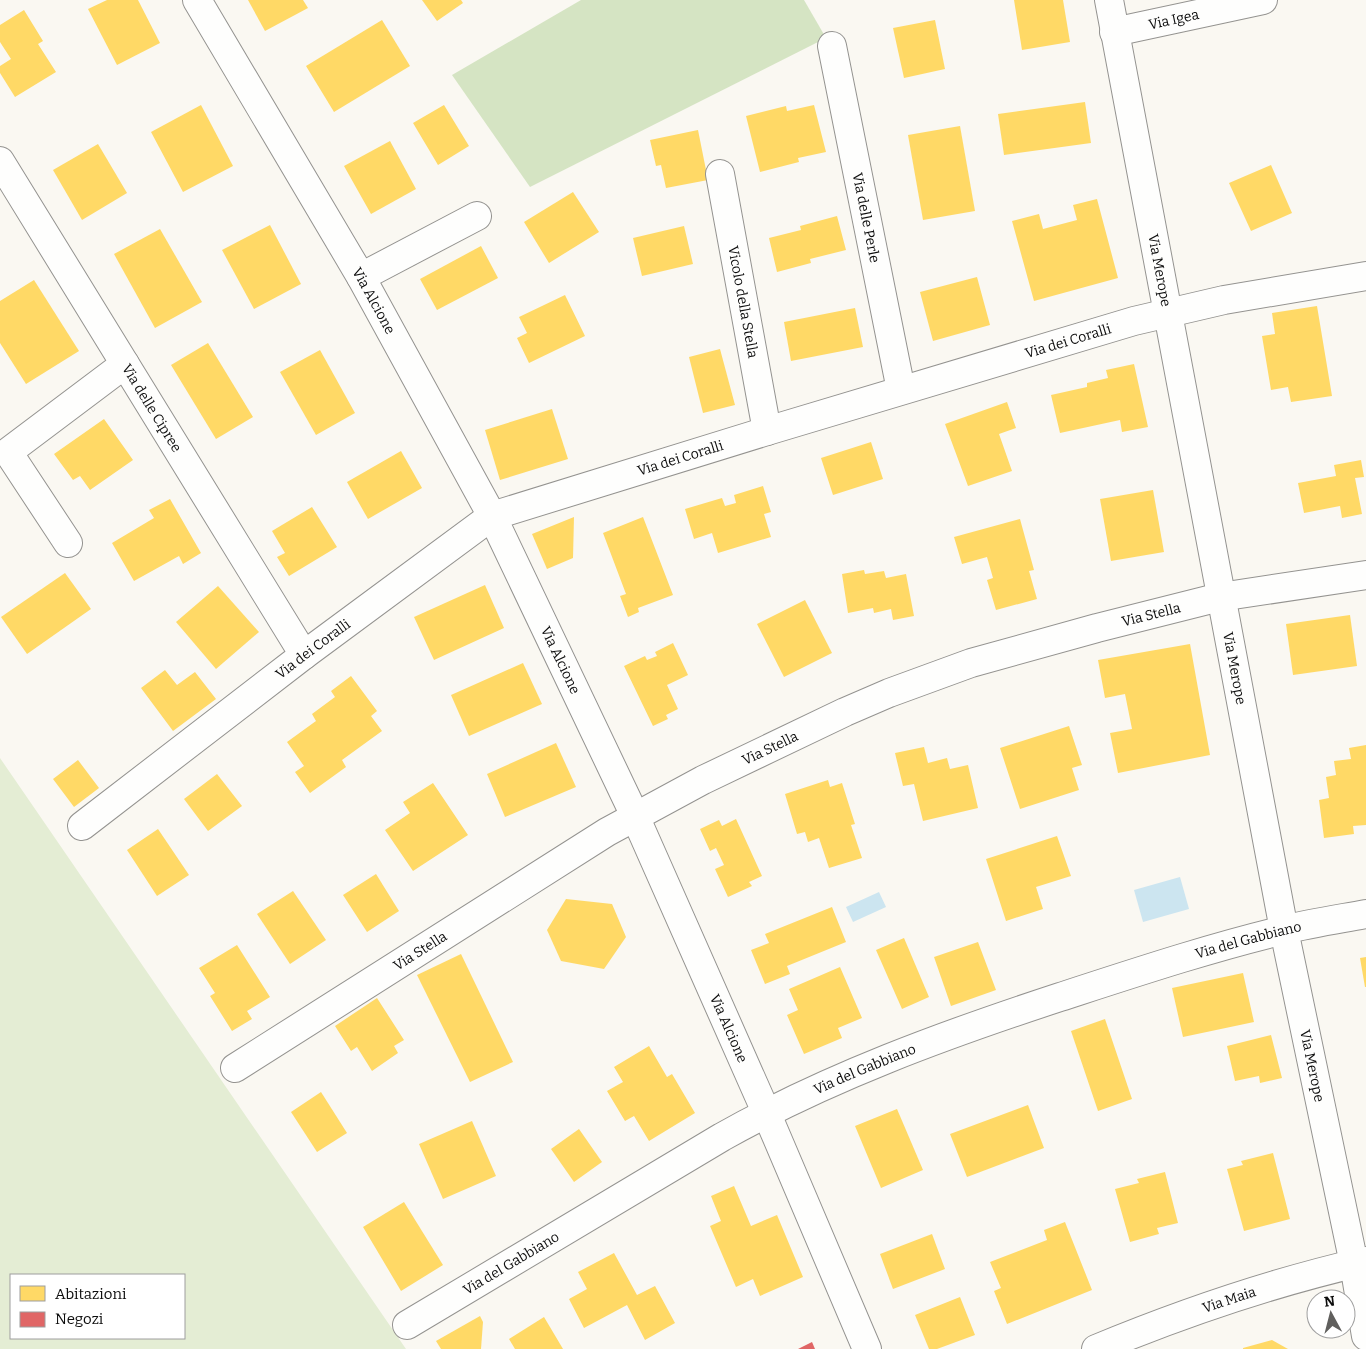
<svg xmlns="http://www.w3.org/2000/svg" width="1366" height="1349" font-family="Bitter,serif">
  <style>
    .green { fill: #e4edd4; fill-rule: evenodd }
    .forest { fill: #d5e4c3 }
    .water { fill: #cce5f0 }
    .homes { fill: #ffd966 }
    .shops { fill: #e06666 }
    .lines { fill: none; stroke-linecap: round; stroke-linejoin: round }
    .minor-casing { stroke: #949390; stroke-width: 30 }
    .minor { stroke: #fefefd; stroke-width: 28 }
    .labels { text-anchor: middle; stroke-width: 5; stroke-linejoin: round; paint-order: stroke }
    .street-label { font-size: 14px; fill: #0d0d0d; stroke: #fff }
  </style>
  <rect width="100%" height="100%" fill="#faf8f2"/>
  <path class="green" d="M 0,758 L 406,1349 L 0,1349 ZM 11,1275 L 184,1275 L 184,1338 L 11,1338 Z"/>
  <path class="forest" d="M 581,0 L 804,0 L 826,38 L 530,187 L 452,75 Z"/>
  <g class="water">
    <path d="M 1180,877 L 1189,909 L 1143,922 L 1134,890 Z"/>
    <path d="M 879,892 L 886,907 L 853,922 L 846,907 Z"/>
  </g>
  <g class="homes">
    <path d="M 107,0 L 138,0 L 160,43 L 117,65 L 88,9 Z"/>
    <path d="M 248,0 L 303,0 L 308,8 L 265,31 Z"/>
    <path d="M 422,0 L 461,0 L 463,3 L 437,21 Z"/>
    <path d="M 1014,0 L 1063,0 L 1070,42 L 1022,50 Z"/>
    <path d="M 24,10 L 43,41 L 38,44 L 56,72 L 15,97 L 0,73 L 0,66 L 11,59 L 0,42 L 0,25 Z"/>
    <path d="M 382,20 L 410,66 L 334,112 L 306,66 Z"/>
    <path d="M 935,20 L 945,69 L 904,78 L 893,28 Z"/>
    <path d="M 1085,102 L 1091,143 L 1004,155 L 998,114 Z"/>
    <path d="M 201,105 L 233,166 L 183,192 L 151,132 Z"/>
    <path d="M 444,105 L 469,146 L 438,165 L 413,123 Z"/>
    <path d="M 814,105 L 826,152 L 798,158 L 799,162 L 760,172 L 746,116 L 786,106 L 787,111 Z"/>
    <path d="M 960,126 L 975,211 L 923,220 L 908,135 Z"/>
    <path d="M 698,130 L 708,180 L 666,188 L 661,165 L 656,166 L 650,140 Z"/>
    <path d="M 390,141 L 416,189 L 371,214 L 344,166 Z"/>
    <path d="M 98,144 L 127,193 L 82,220 L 53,170 Z"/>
    <path d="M 1271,165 L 1292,213 L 1251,231 L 1229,183 Z"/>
    <path d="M 573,192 L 599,232 L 549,263 L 524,222 Z"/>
    <path d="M 1097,199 L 1118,278 L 1034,301 L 1012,221 L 1039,214 L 1043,229 L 1077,220 L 1073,205 Z"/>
    <path d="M 837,216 L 846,250 L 810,259 L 811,263 L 777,272 L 769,238 L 801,230 L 800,226 Z"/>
    <path d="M 270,225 L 301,284 L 254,309 L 222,250 Z"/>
    <path d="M 684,226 L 693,264 L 642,276 L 633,238 Z"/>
    <path d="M 160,229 L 202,302 L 155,328 L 114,254 Z"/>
    <path d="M 481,246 L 498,278 L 437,310 L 420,279 Z"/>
    <path d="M 977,277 L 990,325 L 933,341 L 920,292 Z"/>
    <path d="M 34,280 L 79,351 L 26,384 L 0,343 L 0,301 Z"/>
    <path d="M 565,295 L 585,336 L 529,363 L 517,338 L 527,333 L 519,317 Z"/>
    <path d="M 1317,306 L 1332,396 L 1291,402 L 1288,387 L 1271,390 L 1262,336 L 1275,334 L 1272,313 Z"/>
    <path d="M 855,308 L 863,347 L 791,361 L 784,322 Z"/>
    <path d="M 208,343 L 253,417 L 216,439 L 171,365 Z"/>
    <path d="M 720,349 L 735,405 L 703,413 L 689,357 Z"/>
    <path d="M 320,350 L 355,413 L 316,435 L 280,372 Z"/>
    <path d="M 1134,364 L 1148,427 L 1122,432 L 1120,420 L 1060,433 L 1051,395 L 1087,387 L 1087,383 L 1108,378 L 1106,370 Z"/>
    <path d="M 1007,402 L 1016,428 L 999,434 L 1012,471 L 968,486 L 945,424 Z"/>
    <path d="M 552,409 L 568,459 L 500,480 L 485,430 Z"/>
    <path d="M 104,419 L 133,460 L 90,490 L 80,476 L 73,480 L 54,454 Z"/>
    <path d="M 871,442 L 883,479 L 833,495 L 821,458 Z"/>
    <path d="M 401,451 L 422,488 L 368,519 L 347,482 Z"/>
    <path d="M 1361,460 L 1364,477 L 1355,478 L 1362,514 L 1342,518 L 1340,506 L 1304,513 L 1298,483 L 1336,476 L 1334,465 Z"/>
    <path d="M 763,486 L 771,512 L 764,514 L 771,537 L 718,553 L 712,533 L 694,539 L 685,509 L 722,498 L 725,506 L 736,503 L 734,495 Z"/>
    <path d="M 1153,490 L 1164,552 L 1111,561 L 1100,499 Z"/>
    <path d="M 170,499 L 201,553 L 183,564 L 179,556 L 134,581 L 112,543 L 154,518 L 149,510 Z"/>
    <path d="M 312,507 L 337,547 L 289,576 L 277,557 L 285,553 L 272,531 Z"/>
    <path d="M 574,517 L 573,558 L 547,569 L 532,534 Z"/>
    <path d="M 643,517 L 673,595 L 638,608 L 639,612 L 628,617 L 620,596 L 626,594 L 603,533 Z"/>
    <path d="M 1020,519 L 1034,570 L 1029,571 L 1037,599 L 996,610 L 987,580 L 993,578 L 987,557 L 962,564 L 954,537 Z"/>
    <path d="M 864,570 L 865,574 L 884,571 L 886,578 L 906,574 L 914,616 L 893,620 L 891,609 L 874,613 L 873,608 L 848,613 L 842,574 Z"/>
    <path d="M 65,573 L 91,609 L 27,654 L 1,617 Z"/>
    <path d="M 485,585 L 504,628 L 434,660 L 414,617 Z"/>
    <path d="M 218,586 L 259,632 L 216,669 L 176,622 Z"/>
    <path d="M 805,600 L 832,653 L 784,677 L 757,624 Z"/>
    <path d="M 1350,615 L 1357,666 L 1293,675 L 1286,624 Z"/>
    <path d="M 673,643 L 688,675 L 667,685 L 678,709 L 666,715 L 668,719 L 653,726 L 624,666 L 645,656 L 647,660 L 657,656 L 655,652 Z"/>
    <path d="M 1190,644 L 1210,755 L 1118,773 L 1110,733 L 1132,729 L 1125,694 L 1105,698 L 1098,660 Z"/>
    <path d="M 523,663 L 542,704 L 469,736 L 451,695 Z"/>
    <path d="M 165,670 L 177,685 L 195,672 L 216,699 L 173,731 L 141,688 Z"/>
    <path d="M 351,676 L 377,711 L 371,716 L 382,731 L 342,760 L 346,767 L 310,793 L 295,772 L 304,766 L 287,742 L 316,721 L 312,714 L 335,697 L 331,691 Z"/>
    <path d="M 1069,726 L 1082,765 L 1072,768 L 1079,790 L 1020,809 L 1000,748 Z"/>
    <path d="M 556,743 L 576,787 L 505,817 L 487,774 Z"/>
    <path d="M 1366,745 L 1366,825 L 1353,826 L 1354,834 L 1324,838 L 1319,800 L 1329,798 L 1326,777 L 1336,775 L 1334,761 L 1351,759 L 1349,748 Z"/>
    <path d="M 924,747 L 928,763 L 947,758 L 950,769 L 968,765 L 978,808 L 923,821 L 914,784 L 903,786 L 895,753 Z"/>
    <path d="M 78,760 L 99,788 L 74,807 L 53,779 Z"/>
    <path d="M 217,774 L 242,806 L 208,831 L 184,799 Z"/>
    <path d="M 828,780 L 830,787 L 842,783 L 855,824 L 851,825 L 862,858 L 829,868 L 819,838 L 808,842 L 805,832 L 797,834 L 785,794 Z"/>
    <path d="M 433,783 L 468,835 L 413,871 L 385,830 L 410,813 L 403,802 Z"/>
    <path d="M 736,819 L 762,876 L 749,882 L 752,886 L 728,897 L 715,869 L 724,865 L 716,848 L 710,851 L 700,829 L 719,820 L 722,826 Z"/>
    <path d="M 158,829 L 189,875 L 157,896 L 127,850 Z"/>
    <path d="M 1057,836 L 1071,876 L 1036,887 L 1043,909 L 1006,921 L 986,859 Z"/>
    <path d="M 376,874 L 399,911 L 367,932 L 343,895 Z"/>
    <path d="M 293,891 L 326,940 L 290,964 L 257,914 Z"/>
    <path d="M 566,899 L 612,904 L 626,937 L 604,969 L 561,961 L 547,930 Z"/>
    <path d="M 832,907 L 846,942 L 787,966 L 790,974 L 765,984 L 751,950 L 769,943 L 765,934 Z"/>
    <path d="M 904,938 L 929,997 L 902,1009 L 876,950 Z"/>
    <path d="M 978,942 L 996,990 L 951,1006 L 934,957 Z"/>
    <path d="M 237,945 L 270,997 L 247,1011 L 252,1019 L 232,1031 L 210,996 L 215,993 L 199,968 Z"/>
    <path d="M 461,954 L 513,1062 L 470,1082 L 417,975 Z"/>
    <path d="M 1366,957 L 1366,987 L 1365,987 L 1360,958 Z"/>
    <path d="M 840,967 L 862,1018 L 838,1028 L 842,1038 L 804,1054 L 787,1015 L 798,1010 L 789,989 Z"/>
    <path d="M 1243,973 L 1254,1022 L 1183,1037 L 1172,988 Z"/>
    <path d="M 377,998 L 404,1040 L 394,1046 L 398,1053 L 372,1071 L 357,1047 L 351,1051 L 335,1026 Z"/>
    <path d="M 1105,1019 L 1132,1099 L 1098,1111 L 1071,1031 Z"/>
    <path d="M 1271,1035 L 1282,1078 L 1260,1083 L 1259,1076 L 1235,1081 L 1227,1046 Z"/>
    <path d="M 649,1046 L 667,1077 L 672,1074 L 695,1113 L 649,1141 L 634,1116 L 625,1121 L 607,1091 L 623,1082 L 614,1067 Z"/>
    <path d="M 321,1092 L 347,1133 L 317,1152 L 291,1112 Z"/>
    <path d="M 1028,1105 L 1044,1148 L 967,1177 L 950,1134 Z"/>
    <path d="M 897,1109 L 923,1170 L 881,1188 L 855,1126 Z"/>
    <path d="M 472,1121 L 496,1176 L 443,1199 L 419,1144 Z"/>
    <path d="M 579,1129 L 602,1162 L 574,1182 L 551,1149 Z"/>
    <path d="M 1273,1153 L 1290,1219 L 1244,1231 L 1227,1169 L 1243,1165 L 1241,1161 Z"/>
    <path d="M 1165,1172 L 1178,1223 L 1157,1228 L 1159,1234 L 1130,1242 L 1115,1189 L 1139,1183 L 1137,1179 Z"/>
    <path d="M 734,1186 L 751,1226 L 777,1215 L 803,1277 L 760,1296 L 753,1279 L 736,1287 L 710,1226 L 721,1221 L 711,1196 Z"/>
    <path d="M 404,1202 L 443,1265 L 401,1291 L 363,1227 Z"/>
    <path d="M 1065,1222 L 1092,1290 L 1007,1324 L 994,1291 L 1001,1288 L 990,1262 L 1047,1240 L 1044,1230 Z"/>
    <path d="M 932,1234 L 945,1269 L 893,1289 L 880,1254 Z"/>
    <path d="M 614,1253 L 637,1295 L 655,1286 L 675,1323 L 645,1340 L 627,1305 L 584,1328 L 569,1299 L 587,1289 L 578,1272 Z"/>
    <path d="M 960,1297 L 975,1335 L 937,1349 L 929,1349 L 915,1315 Z"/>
    <path d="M 480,1316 L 483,1322 L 481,1349 L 441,1349 L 436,1341 Z"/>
    <path d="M 544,1317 L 563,1349 L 515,1349 L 509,1339 Z"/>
    <path d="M 1272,1340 L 1288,1349 L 1243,1349 L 1243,1348 Z"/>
  </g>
  <path class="shops" d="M 812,1342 L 815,1349 L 798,1349 Z"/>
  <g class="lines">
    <g class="minor-casing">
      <g id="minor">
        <path id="s1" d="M 197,0 L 361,277 L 492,516 L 635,816 L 766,1112 L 867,1349"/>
        <path id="s2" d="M 1109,0 L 1284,930 L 1354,1264 L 1366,1336"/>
        <path id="s3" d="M 1114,32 L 1263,0"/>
        <path id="s4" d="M 832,46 L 901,390"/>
        <path id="s5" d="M 0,161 L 304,655"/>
        <path id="s6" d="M 720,174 L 767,431"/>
        <path d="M 361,277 L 477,216"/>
        <path d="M 68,543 L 8,452 L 125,364"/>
        <path id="s7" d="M 82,826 L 304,655 L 492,516 L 767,431 L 1134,321 L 1224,300 L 1366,276"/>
        <path id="s8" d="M 235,1068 L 607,832 L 703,780 L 845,712 L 889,693 L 971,663 L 1097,628 L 1220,597 L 1366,575"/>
        <path id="s9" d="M 407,1325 L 722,1137 C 829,1077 944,1035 1060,997 C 1134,973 1209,948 1284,930 C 1311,923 1339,919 1366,914"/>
        <path id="s10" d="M 1096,1349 C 1183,1313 1274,1282 1366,1261"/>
      </g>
    </g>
    <use href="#minor" class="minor"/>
  </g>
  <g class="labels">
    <g class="street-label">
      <text dy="5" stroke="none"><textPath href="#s3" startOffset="61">Via Igea</textPath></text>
      <text dy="5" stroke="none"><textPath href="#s4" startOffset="175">Via delle Perle</textPath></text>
      <text dy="5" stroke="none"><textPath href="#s2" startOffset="275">Via Merope</textPath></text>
      <text dy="5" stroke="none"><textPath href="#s1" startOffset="349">Via Alcione</textPath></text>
      <text dy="5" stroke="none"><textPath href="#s6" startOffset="130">Vicolo della Stella</textPath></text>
      <text dy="5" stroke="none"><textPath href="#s7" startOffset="1116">Via dei Coralli</textPath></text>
      <text dy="5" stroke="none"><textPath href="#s5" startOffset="290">Via delle Cipree</textPath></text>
      <text dy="5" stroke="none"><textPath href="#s7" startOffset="711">Via dei Coralli</textPath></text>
      <text dy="5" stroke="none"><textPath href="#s8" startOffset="1029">Via Stella</textPath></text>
      <text dy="5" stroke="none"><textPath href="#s7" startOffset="291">Via dei Coralli</textPath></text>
      <text dy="5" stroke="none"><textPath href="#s1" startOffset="754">Via Alcione</textPath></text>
      <text dy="5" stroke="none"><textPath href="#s2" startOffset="680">Via Merope</textPath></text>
      <text dy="5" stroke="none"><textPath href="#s8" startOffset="624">Via Stella</textPath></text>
      <text dy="5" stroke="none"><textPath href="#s9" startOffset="930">Via del Gabbiano</textPath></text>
      <text dy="5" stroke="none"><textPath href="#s8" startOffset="219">Via Stella</textPath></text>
      <text dy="5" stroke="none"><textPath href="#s1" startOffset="1159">Via Alcione</textPath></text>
      <text dy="5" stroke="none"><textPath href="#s2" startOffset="1085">Via Merope</textPath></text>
      <text dy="5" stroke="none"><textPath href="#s9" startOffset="525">Via del Gabbiano</textPath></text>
      <text dy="5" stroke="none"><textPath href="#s9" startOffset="121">Via del Gabbiano</textPath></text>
      <text dy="5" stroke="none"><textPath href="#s10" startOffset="142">Via Maia</textPath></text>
    </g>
  </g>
  <rect x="10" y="1274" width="175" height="65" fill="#ffffff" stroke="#9e9e9e"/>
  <rect x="20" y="1286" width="25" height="15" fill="#ffd966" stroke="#9e9e9e"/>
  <text x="55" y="1299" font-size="15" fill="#0d0d0d">Abitazioni</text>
  <rect x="20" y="1312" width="25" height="15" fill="#e06666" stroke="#9e9e9e"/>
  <text x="55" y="1324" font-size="15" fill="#0d0d0d">Negozi</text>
  <g transform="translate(1331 1314) rotate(353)"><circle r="24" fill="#ffffff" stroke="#9e9e9e"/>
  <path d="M0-4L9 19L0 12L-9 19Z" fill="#605f5d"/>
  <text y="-8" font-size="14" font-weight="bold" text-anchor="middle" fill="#0d0d0d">N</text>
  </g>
</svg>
